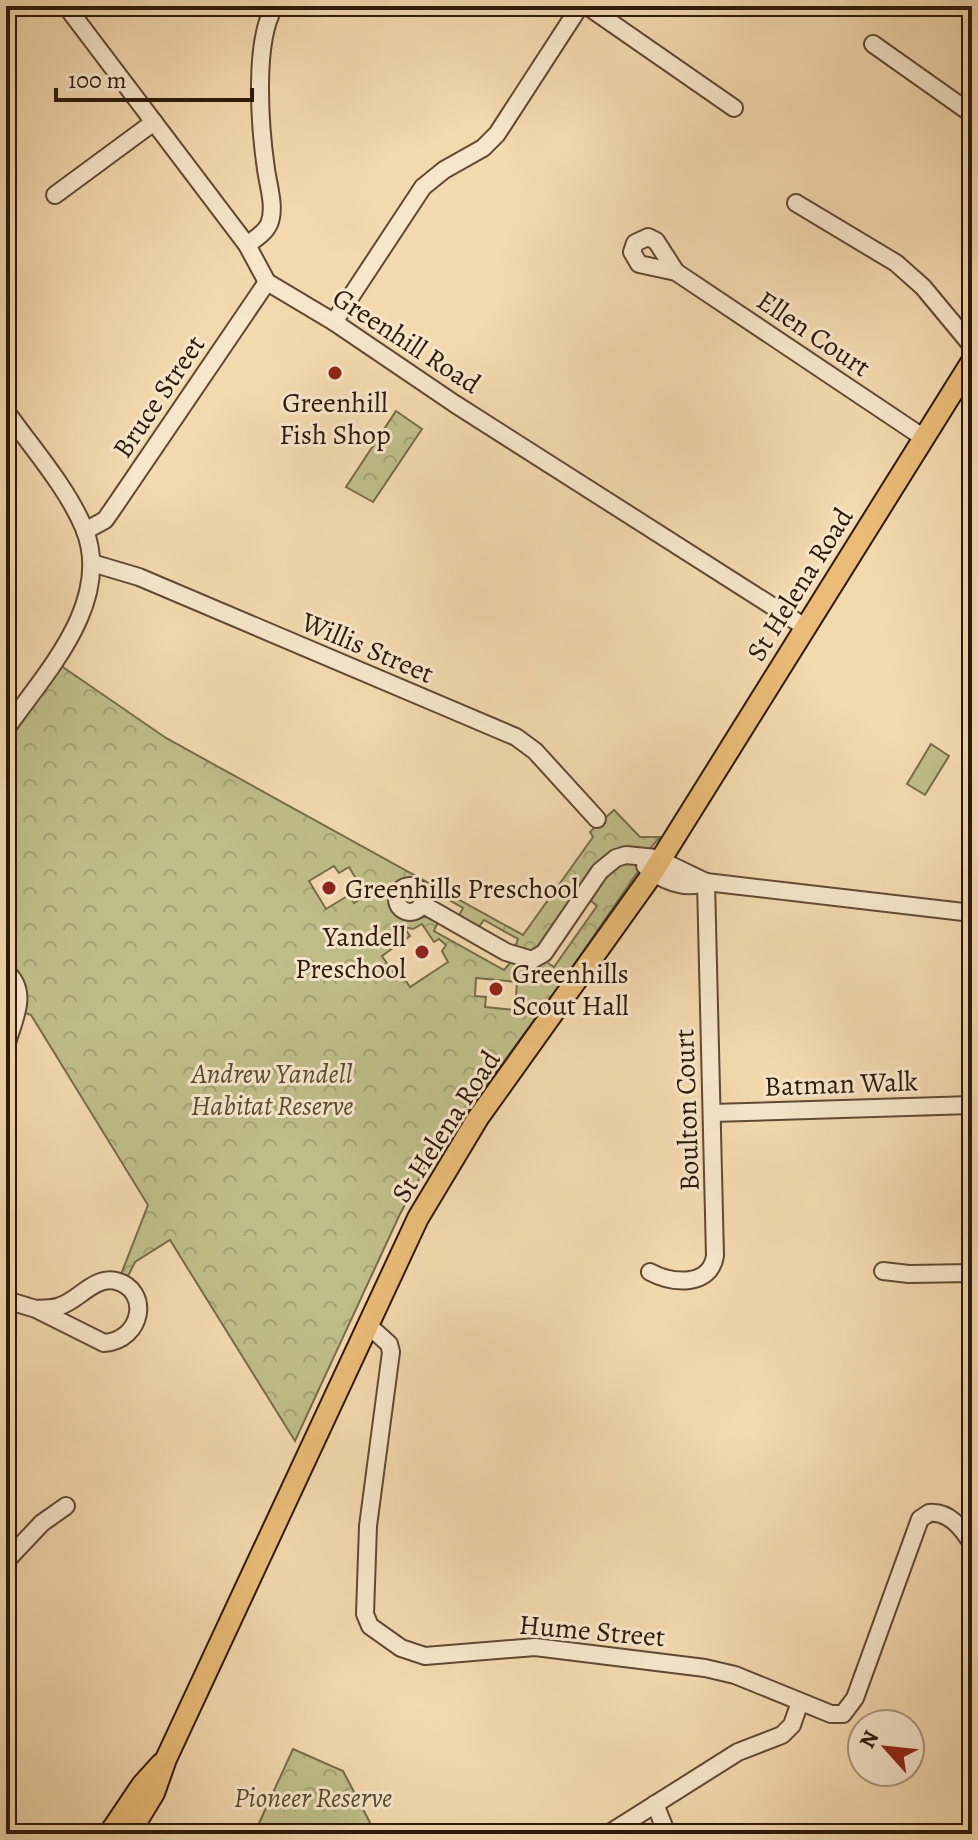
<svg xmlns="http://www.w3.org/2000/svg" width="978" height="1840" font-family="Alegreya,serif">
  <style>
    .green { fill: #bfbe88; stroke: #776c4a; stroke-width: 2 }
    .forest { fill: url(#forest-crowns); stroke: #776c4a; stroke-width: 2; fill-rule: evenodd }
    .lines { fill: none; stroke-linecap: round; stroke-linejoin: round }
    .minor-casing { stroke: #604934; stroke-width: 20 }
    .major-casing { stroke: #2f190b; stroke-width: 24 }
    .minor { stroke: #f7e6ca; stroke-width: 16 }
    .major { stroke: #eabc77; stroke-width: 20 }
    .poi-dot { fill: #8f2418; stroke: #f7e6ca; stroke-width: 3 }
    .labels { text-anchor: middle; stroke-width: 6; stroke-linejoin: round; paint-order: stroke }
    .street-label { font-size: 28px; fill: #2f190b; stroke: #f7e6ca }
    .poi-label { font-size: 28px; fill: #2f190b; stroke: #f7e6ca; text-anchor: start }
    .park-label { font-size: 28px; font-style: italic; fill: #5a4b30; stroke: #f7e6ca }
  </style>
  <defs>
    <pattern id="forest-crowns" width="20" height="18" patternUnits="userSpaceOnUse" patternTransform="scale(2)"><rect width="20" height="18" fill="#bfbe88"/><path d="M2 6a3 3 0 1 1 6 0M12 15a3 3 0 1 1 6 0" fill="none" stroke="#a4a374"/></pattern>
  </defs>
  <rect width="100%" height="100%" fill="#f3d9ae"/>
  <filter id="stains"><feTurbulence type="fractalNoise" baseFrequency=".0025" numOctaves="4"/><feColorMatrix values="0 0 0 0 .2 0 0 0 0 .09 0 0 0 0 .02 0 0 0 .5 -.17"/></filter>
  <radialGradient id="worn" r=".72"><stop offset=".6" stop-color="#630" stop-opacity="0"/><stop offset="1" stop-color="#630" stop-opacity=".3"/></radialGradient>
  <path class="green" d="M 931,744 L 949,756 L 925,795 L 907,784 Z"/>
  <g class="forest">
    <path d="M 396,411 L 422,429 L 373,502 L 346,487 Z"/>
    <path d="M 57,663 L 166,738 L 523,935 L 593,837 L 590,832 L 614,810 L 640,837 L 660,837 L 649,850 L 621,850 L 538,948 L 533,952 L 515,947 L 518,939 L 484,920 L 478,928 L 458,917 L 463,908 L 422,885 L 406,880 L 395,889 L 393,905 L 402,915 L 410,918 L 427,917 L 438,922 L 434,931 L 504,970 L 511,962 L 529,966 L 545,961 L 554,967 L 597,906 L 589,899 C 602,880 610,865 634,862 L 639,870 L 569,972 L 455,1129 L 441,1139 L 400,1214 L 295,1441 L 170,1240 L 135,1262 L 126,1280 L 120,1277 L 148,1205 L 31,1015 L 22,1012 L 6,966 L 6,737 ZM 334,866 L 339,873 L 349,867 L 366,895 L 354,903 L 349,895 L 326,909 L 309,881 ZM 422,924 L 434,942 L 439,939 L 446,945 L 442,951 L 448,962 L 410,987 L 402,975 L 397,978 L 382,956 L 410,936 L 404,927 L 413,929 ZM 476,978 L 517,982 L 515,1010 L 485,1007 L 486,997 L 475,996 Z"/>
    <path d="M 293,1749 L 343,1771 L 376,1834 L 254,1834 Z"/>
  </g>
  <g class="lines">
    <g class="minor-casing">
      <g id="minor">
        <path d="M 66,6 L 247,245 L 267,282 L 334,322 L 455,404 L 805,627"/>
        <path d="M 587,6 L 734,108"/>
        <path d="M 873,44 L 972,114"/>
        <path d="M 55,195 L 154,122"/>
        <path d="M 796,203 L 896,263 L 923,287 L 972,346"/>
        <path d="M 247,245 C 255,239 265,233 269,224 C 276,208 268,185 266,169 C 260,128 253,40 275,6"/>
        <path d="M 676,272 L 656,241 L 648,237 L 635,243 L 632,252 L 639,264 L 676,272 L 924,438"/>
        <path d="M 334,322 L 423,187 L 444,170 L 483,148 L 497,134 L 580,6"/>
        <path d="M 6,411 C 32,448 66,486 84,528 C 114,602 45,673 6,729"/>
        <path d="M 85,531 L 105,520 L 112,510 L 267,282"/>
        <path d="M 92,563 L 139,577 L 516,737 L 535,751 L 597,819"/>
        <path d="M 645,866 C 660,880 686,891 706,882 L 972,913"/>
        <circle cx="410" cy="899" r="13"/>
        <path d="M 422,904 L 506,952 L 532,960 L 544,953 L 600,871 L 616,858 L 626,855 L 656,858 L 706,882"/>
        <path d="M 6,972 C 30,992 13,1021 6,1046"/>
        <path d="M 712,1113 L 972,1105"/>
        <path d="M 883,1271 L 909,1274 L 972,1273"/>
        <path d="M 650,1272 C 673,1284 710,1287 715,1256 L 706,882"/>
        <path d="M 6,1300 L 36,1309 L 104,1343 C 143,1340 151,1290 116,1281 C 94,1276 79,1300 60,1306 C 53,1309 44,1308 36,1309"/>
        <path d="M 369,1326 L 389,1344 L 391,1352 L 368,1526 L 365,1614 L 370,1626 L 401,1648 L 425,1656 L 535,1647 L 705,1668 L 735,1675 L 831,1714 L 843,1714 L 855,1698 L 920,1519 L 929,1513 C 949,1511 962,1528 972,1544"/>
        <path d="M 6,1561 L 42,1523 L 66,1506"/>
        <path d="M 655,1804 L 667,1834"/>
        <path d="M 608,1834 L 738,1752 L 782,1735 L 792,1725 L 800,1702"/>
      </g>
    </g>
    <g class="major-casing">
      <g id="major">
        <path d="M 109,1834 L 142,1785 L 161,1764"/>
        <path d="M 129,1834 L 154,1793 L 166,1759 L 418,1218 L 478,1118 L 648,880 L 972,361"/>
      </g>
    </g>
    <use href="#minor" class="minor"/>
    <use href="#major" class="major"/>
  </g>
  <g class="poi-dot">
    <circle cx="335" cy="373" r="8"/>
    <circle cx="329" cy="888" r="8"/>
    <circle cx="422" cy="952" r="8"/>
    <circle cx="496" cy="989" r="8"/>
  </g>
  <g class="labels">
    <g class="street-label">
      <text transform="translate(814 333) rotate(34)" y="10">Ellen Court</text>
      <text transform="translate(407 340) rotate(33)" y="10">Greenhill Road</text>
      <text transform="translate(158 396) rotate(-56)" y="10">Bruce Street</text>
      <text transform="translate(799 584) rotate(-58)" y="10">St Helena Road</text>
      <text transform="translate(368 647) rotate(23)" y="10">Willis Street</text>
      <text transform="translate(841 1083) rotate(-2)" y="10">Batman Walk</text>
      <text transform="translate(686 1110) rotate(-92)" y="10">Boulton Court</text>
      <text transform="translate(445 1126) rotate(-57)" y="10">St Helena Road</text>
      <text transform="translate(592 1630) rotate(5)" y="10">Hume Street</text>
    </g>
    <g class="poi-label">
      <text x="335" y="412" text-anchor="middle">Greenhill<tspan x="335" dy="32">Fish Shop</tspan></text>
      <text x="345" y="898">Greenhills Preschool</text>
      <text x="406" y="946" text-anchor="end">Yandell<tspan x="406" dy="32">Preschool</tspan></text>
      <text x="512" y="983">Greenhills<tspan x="512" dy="32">Scout Hall</tspan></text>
    </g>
    <g class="park-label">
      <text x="272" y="1083">Andrew Yandell<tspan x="272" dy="32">Habitat Reserve</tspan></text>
      <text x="313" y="1807">Pioneer Reserve</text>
    </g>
  </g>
  <rect width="978" height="1840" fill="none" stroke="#f3d9ae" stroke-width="32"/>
  <rect x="8" y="8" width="962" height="1824" fill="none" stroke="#2f190b" stroke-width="4"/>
  <rect x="16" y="16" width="946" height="1808" fill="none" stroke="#2f190b" stroke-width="2"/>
  <g transform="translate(886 1748) rotate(297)"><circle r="38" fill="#f7e6ca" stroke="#a7947e" stroke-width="2"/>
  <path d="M0-6L14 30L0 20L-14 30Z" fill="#8f2418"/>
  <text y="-12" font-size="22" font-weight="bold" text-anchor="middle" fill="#2f190b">N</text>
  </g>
  <path d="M56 88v12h196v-12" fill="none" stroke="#2f190b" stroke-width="4"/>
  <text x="68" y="88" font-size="24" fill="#2f190b" stroke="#f7e6ca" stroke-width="6" paint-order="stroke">100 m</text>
  <rect width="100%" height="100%" filter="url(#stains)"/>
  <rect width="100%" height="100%" fill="url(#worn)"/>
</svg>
